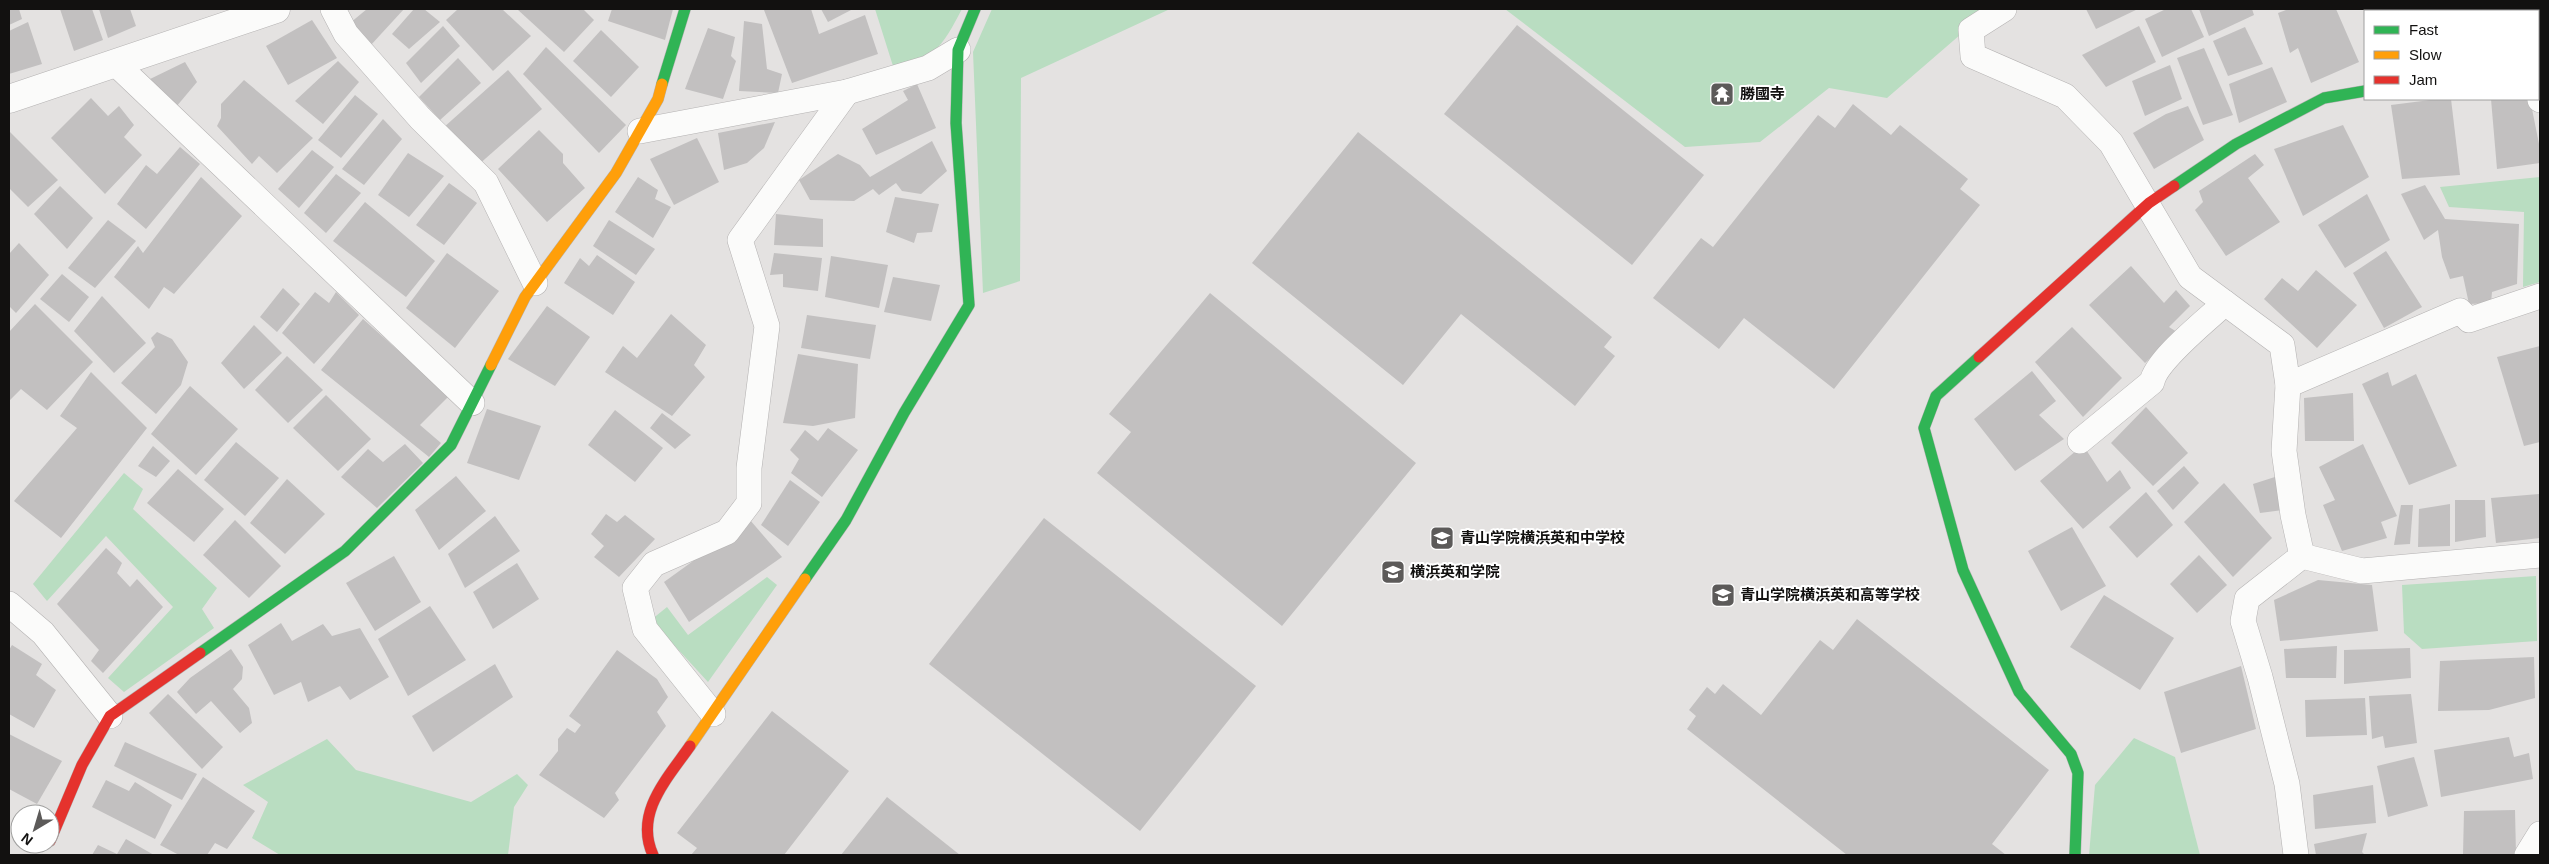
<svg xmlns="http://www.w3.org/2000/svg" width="2549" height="864" font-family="Helvetica,'Noto Sans JP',sans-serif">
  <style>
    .green { fill: #b9ddc1 }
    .building { fill: #c2c0c0 }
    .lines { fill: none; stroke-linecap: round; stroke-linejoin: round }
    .lane-casing { stroke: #b4b2b2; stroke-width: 26 }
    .street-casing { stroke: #b4b2b2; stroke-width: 29 }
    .fast-casing { stroke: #b4b2b2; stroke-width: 12 }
    .slow-casing { stroke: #b4b2b2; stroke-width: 12 }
    .jam-casing { stroke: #b4b2b2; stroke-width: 12 }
    .lane { stroke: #fbfbfa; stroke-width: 25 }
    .street { stroke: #fbfbfa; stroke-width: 28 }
    .fast { stroke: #30b455; stroke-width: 11 }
    .slow { stroke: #ff9f0a; stroke-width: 11 }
    .jam { stroke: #e5322d; stroke-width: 11 }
    .labels { text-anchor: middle; stroke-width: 4; stroke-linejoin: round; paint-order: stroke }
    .poi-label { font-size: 15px; font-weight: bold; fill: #121110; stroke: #fff; text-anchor: start }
  </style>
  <rect width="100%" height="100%" fill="#e4e2e1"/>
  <g class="green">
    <path d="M 875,9 L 962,9 C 941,48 938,56 893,66 Z"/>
    <path d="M 992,9 L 1170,9 L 1021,78 L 1020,281 L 983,293 L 973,52 Z"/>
    <path d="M 1505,9 L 1990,9 L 1887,98 L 1829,88 L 1760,142 L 1685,147 Z"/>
    <path d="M 2540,177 L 2540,282 L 2523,287 L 2524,212 L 2449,207 L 2440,187 Z"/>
    <path d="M 124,473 L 143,489 L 133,509 L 217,588 L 202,609 L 214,628 L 124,692 L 108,678 L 173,607 L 106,536 L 47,601 L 33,584 Z"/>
    <path d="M 2536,576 L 2537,641 L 2422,649 L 2404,633 L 2402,585 Z"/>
    <path d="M 767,577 L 777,585 L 708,682 L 651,620 L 667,607 L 688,635 Z"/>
    <path d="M 2134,738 L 2175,757 L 2200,855 L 2089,855 L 2095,785 Z"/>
    <path d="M 327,739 L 356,770 L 471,802 L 517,774 L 528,785 L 514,807 L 508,855 L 280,855 L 252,838 L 268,802 L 243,785 Z"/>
  </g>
  <g class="building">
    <path d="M 9,9 L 19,9 L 22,19 L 9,25 Z"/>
    <path d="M 60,9 L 92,9 L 103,40 L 74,51 Z"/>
    <path d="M 99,9 L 130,9 L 136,26 L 108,38 Z"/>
    <path d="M 367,9 L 404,9 L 370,46 L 350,23 Z"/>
    <path d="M 414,9 L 424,9 L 440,22 L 409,49 L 392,34 Z"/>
    <path d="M 458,9 L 502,9 L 531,36 L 493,71 L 446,20 Z"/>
    <path d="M 517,9 L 583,9 L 594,20 L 564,52 Z"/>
    <path d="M 612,9 L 673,9 L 665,40 L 608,21 Z"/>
    <path d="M 768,9 L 811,9 L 819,34 L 865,15 L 878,54 L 792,83 L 764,10 Z"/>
    <path d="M 821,9 L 853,9 L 828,22 Z"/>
    <path d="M 2086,9 L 2138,9 L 2096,29 Z"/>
    <path d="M 2166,9 L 2191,9 L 2204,37 L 2162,57 L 2145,19 Z"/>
    <path d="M 2199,9 L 2252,9 L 2254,15 L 2209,36 Z"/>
    <path d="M 2289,9 L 2336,9 L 2359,62 L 2311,83 L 2298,48 L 2290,53 L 2278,13 Z"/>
    <rect x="2373" y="9" width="34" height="2"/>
    <path d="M 2412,9 L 2448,9 L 2448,11 L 2413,11 Z"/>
    <rect x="2453" y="9" width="35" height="2"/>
    <path d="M 2498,9 L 2540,9 L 2540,37 L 2538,37 L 2538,11 L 2498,11 Z"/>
    <path d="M 312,20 L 337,58 L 288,85 L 266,46 Z"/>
    <path d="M 744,21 L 762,24 L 767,69 L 782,74 L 778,93 L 739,91 Z"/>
    <path d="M 28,22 L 42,64 L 9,74 L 9,31 Z"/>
    <path d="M 1517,25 L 1704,175 L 1632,265 L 1444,114 Z"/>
    <path d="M 443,26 L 460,46 L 421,83 L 406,63 Z"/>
    <path d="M 2139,26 L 2156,62 L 2106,87 L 2082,55 Z"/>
    <path d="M 2245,27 L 2263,64 L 2228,76 L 2213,41 Z"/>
    <path d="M 708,28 L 735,37 L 731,56 L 736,61 L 723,99 L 685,89 Z"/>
    <path d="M 601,30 L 639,67 L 611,97 L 573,61 Z"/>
    <path d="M 546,47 L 626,125 L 599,153 L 523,74 Z"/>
    <path d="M 2204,48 L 2233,115 L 2203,125 L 2177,58 Z"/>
    <path d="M 458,58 L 481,83 L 440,120 L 419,97 Z"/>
    <path d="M 338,61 L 359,82 L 323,124 L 295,101 Z"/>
    <path d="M 185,62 L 197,82 L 176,107 L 148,80 Z"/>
    <path d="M 2170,65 L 2182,99 L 2145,116 L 2132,81 Z"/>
    <path d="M 2272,67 L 2287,102 L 2239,123 L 2229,84 Z"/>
    <path d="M 508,70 L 542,109 L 477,166 L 443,128 Z"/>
    <path d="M 244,80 L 313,138 L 277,173 L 259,156 L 252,164 L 217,126 L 221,118 L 221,104 Z"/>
    <path d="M 917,84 L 936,128 L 876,155 L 862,129 L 908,100 L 903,91 Z"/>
    <path d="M 355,95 L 378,114 L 341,158 L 318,140 Z"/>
    <path d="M 91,98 L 108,116 L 119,106 L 134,125 L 124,137 L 142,155 L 105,194 L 51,138 Z"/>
    <path d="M 2438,99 L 2451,99 L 2460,175 L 2402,179 L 2391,105 Z"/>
    <path d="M 2491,99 L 2530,99 L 2540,149 L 2540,163 L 2497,169 Z"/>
    <path d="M 1853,104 L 1891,135 L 1900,125 L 1968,179 L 1960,189 L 1980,205 L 1834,389 L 1744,318 L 1719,349 L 1653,298 L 1701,238 L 1713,247 L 1818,115 L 1835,128 Z"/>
    <path d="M 2188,106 L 2204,140 L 2154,169 L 2133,133 L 2166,114 Z"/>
    <path d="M 383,119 L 402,139 L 364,185 L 342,169 Z"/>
    <path d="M 775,122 L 764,148 L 747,163 L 724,170 L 718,133 Z"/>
    <path d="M 2343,125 L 2369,177 L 2303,216 L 2274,149 Z"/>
    <path d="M 539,130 L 563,154 L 563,163 L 585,188 L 547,222 L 498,169 Z"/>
    <path d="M 9,131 L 58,180 L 28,207 L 9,188 Z"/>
    <path d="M 1358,132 L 1612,337 L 1604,347 L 1615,356 L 1575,406 L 1461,314 L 1403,385 L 1252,263 Z"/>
    <path d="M 697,138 L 719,182 L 674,205 L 650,159 Z"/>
    <path d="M 932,141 L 947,171 L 921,194 L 902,191 L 896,183 L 879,195 L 873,189 L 854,201 L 810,200 L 799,180 L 838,154 L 860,165 L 870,177 Z"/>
    <path d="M 180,147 L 200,164 L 146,229 L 117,204 L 146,165 L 157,174 Z"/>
    <path d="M 312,150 L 334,167 L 299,208 L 278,189 Z"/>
    <path d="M 408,153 L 444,176 L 409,217 L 378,195 Z"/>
    <path d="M 2255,154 L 2264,165 L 2248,178 L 2280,222 L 2226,256 L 2195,210 L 2203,202 L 2199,191 Z"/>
    <path d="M 336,174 L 361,193 L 326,233 L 304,213 Z"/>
    <path d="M 201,177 L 242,216 L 174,294 L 164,287 L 149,309 L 114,277 L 138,246 L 143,253 Z"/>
    <path d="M 638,177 L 658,190 L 655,199 L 671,207 L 653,238 L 615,212 Z"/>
    <path d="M 449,183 L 477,203 L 444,245 L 416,225 Z"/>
    <path d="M 2425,185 L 2445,219 L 2519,224 L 2517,284 L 2492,292 L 2491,303 L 2469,304 L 2463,276 L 2450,279 L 2442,257 L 2438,230 L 2424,240 L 2401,194 Z"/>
    <path d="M 60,186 L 93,218 L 67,249 L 34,214 Z"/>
    <path d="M 2367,194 L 2390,240 L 2345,268 L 2318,225 Z"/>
    <path d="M 895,197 L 939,204 L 932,232 L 917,233 L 914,243 L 886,232 Z"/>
    <path d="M 365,202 L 435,261 L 406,297 L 333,241 Z"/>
    <path d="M 776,214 L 823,219 L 823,247 L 774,245 Z"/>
    <path d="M 108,220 L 136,241 L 95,288 L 68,268 Z"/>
    <path d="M 609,220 L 655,249 L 636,275 L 593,246 Z"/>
    <path d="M 19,243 L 49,275 L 16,313 L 9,306 L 9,254 Z"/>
    <path d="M 2386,251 L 2422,307 L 2384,328 L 2353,273 Z"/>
    <path d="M 447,253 L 499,291 L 455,348 L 406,308 Z"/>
    <path d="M 774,253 L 822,258 L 818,291 L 783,287 L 783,274 L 770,275 Z"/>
    <path d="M 597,255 L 635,282 L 613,315 L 564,283 L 580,258 L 589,266 Z"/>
    <path d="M 831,256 L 888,265 L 879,308 L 825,297 Z"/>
    <path d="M 2131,266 L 2164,303 L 2176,290 L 2190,306 L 2169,327 L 2177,332 L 2145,363 L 2089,305 Z"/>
    <path d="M 2316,270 L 2357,305 L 2317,348 L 2264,299 L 2282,278 L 2298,291 Z"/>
    <path d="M 62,274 L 89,297 L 69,322 L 40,299 Z"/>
    <path d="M 893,277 L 940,285 L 931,321 L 884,312 Z"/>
    <path d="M 283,288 L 300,304 L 277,332 L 260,317 Z"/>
    <path d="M 315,292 L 329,303 L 336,292 L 359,315 L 314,364 L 282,333 Z"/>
    <path d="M 1210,293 L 1416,463 L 1282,626 L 1097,473 L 1131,432 L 1109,414 Z"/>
    <path d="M 102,296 L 146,343 L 114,373 L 74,331 Z"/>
    <path d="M 35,304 L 93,362 L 47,410 L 21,389 L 9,401 L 9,332 Z"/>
    <path d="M 547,306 L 590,337 L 555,386 L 508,359 Z"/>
    <path d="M 671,314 L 706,345 L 694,365 L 705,377 L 672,416 L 605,372 L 623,346 L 637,358 Z"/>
    <path d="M 807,315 L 876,325 L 870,359 L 801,348 Z"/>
    <path d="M 363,319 L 449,396 L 420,425 L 441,443 L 429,457 L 321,370 Z"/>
    <path d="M 254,325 L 282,353 L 244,389 L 221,363 Z"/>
    <path d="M 2072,327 L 2122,378 L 2083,417 L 2035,362 Z"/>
    <path d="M 157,332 L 172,339 L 188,362 L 181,385 L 156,414 L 121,383 L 155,347 L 151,338 Z"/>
    <path d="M 2540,346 L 2540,442 L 2524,446 L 2497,357 Z"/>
    <path d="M 798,354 L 858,364 L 855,418 L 813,426 L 783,423 Z"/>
    <path d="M 287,356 L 323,390 L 288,423 L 255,390 Z"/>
    <path d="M 2032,371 L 2056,401 L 2039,415 L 2064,439 L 2015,471 L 1974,419 Z"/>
    <path d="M 91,372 L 147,428 L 61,538 L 14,501 L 77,428 L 60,416 Z"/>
    <path d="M 2388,372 L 2392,386 L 2416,374 L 2457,466 L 2409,485 L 2362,384 Z"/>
    <path d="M 190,386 L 238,429 L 196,475 L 151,434 Z"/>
    <path d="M 2353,393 L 2354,441 L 2305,441 L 2304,398 Z"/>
    <path d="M 326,395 L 371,439 L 338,471 L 293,428 Z"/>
    <path d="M 2146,407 L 2188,453 L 2153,486 L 2111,443 Z"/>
    <path d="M 487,409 L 541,426 L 519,480 L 467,463 Z"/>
    <path d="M 615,410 L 663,448 L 635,482 L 588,445 Z"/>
    <path d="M 662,413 L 691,435 L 675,449 L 650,428 Z"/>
    <path d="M 828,428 L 858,450 L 822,497 L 791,473 L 799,459 L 790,450 L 805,430 L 818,441 Z"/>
    <path d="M 236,442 L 279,478 L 245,516 L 204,480 Z"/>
    <path d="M 405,444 L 423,463 L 377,508 L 341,477 L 368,449 L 383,462 Z"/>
    <path d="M 2363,444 L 2397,516 L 2381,522 L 2387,538 L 2342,551 L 2323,505 L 2335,500 L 2319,467 Z"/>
    <path d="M 2083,445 L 2107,482 L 2120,470 L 2131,488 L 2083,529 L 2040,481 Z"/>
    <path d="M 153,446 L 170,461 L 156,477 L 138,466 Z"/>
    <path d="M 2184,466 L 2199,483 L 2173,510 L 2157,491 Z"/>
    <path d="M 178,469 L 224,509 L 194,542 L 147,503 Z"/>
    <path d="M 456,476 L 486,511 L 439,550 L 415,510 Z"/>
    <path d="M 2278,476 L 2283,510 L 2260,513 L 2253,484 Z"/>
    <path d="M 287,479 L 325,514 L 285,554 L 250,523 Z"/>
    <path d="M 790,480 L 820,502 L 788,546 L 761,525 Z"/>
    <path d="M 2224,483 L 2272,538 L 2233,577 L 2184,522 Z"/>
    <path d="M 2146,492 L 2173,525 L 2137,558 L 2109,527 Z"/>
    <path d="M 2539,494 L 2540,538 L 2496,543 L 2491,498 Z"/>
    <path d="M 2455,500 L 2485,500 L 2486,537 L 2455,542 Z"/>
    <path d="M 2450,504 L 2450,546 L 2418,547 L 2419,509 Z"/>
    <path d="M 2401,505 L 2413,505 L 2410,544 L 2394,545 Z"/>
    <path d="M 606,514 L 617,522 L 625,515 L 655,539 L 619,577 L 594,557 L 604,546 L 591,534 Z"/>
    <path d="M 495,516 L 520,551 L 465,588 L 448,554 Z"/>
    <path d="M 1044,518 L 1256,686 L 1140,831 L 929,664 Z"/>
    <path d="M 235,520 L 281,566 L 249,598 L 203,555 Z"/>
    <path d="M 750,520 L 782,557 L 689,622 L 664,582 Z"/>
    <path d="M 2072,527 L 2106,586 L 2061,611 L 2028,551 Z"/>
    <path d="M 106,548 L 122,563 L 117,573 L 130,587 L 137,579 L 163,607 L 103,673 L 91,661 L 99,650 L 57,604 Z"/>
    <path d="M 2199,555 L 2227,585 L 2197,613 L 2170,584 Z"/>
    <path d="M 394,556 L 421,602 L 375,631 L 346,583 Z"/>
    <path d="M 517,563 L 539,599 L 493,629 L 473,592 Z"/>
    <path d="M 2318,580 L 2372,585 L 2378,631 L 2280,641 L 2274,600 Z"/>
    <path d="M 2104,595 L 2174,638 L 2140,690 L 2070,647 Z"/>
    <path d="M 430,606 L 466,660 L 408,696 L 378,639 Z"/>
    <path d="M 1857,619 L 2049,770 L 1992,844 L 2006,855 L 1847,855 L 1687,729 L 1696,716 L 1689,710 L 1707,687 L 1715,694 L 1723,684 L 1761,715 L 1820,640 L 1833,650 Z"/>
    <path d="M 281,623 L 292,641 L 323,624 L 332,636 L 360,628 L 389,677 L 350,700 L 340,686 L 308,702 L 301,682 L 274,695 L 248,645 Z"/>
    <path d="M 12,645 L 42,664 L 36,675 L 56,690 L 34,728 L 9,714 L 9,650 Z"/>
    <path d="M 2337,646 L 2336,678 L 2286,678 L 2284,649 Z"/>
    <path d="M 2410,648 L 2411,678 L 2344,684 L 2344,650 Z"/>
    <path d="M 231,649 L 243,667 L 242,679 L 233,689 L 249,708 L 252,723 L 240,733 L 211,701 L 196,714 L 177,692 L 190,678 Z"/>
    <path d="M 617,650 L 657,679 L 668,697 L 657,712 L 666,726 L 615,793 L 619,800 L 604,818 L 539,775 L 558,751 L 558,739 L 567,728 L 575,733 L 581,725 L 569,716 Z"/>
    <path d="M 2534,657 L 2535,698 L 2489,710 L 2438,711 L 2440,661 Z"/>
    <path d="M 495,664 L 513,697 L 433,752 L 412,716 Z"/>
    <path d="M 2241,666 L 2256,729 L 2181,753 L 2164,692 Z"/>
    <path d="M 168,694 L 223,747 L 202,769 L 149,713 Z"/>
    <path d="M 2411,694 L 2417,743 L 2385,748 L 2383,736 L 2372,739 L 2369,696 Z"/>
    <path d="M 2365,698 L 2367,735 L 2306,737 L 2305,700 Z"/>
    <path d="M 772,711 L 849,771 L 784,855 L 691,855 L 697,848 L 677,833 Z"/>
    <path d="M 9,734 L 62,761 L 37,804 L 9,789 Z"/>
    <path d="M 2509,737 L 2514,757 L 2529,753 L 2533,779 L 2441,797 L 2434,750 Z"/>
    <path d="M 125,742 L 197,774 L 182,800 L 114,766 Z"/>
    <path d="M 2414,757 L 2428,806 L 2388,817 L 2377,766 Z"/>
    <path d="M 203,777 L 255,811 L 227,849 L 215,843 L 207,855 L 179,855 L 160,845 Z"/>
    <path d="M 106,780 L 129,791 L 135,782 L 172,805 L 155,839 L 92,807 Z"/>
    <path d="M 2373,785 L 2376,823 L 2315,829 L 2313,795 Z"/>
    <path d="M 887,797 L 960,855 L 841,855 Z"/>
    <path d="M 2515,810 L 2516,855 L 2463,855 L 2464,811 Z"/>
    <path d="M 2367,833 L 2362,852 L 2365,855 L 2316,855 L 2314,844 Z"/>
    <path d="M 126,839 L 154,855 L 92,855 L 98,845 L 117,854 Z"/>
  </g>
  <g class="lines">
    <g class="lane-casing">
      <g id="lane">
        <path d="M 333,9 L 346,34 L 420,118 L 486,183 L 535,283"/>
        <path d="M 2004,9 L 1971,30 L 1973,56 L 2065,96 L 2111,143 L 2190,277 L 2282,345 L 2288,385 L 2284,451 L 2293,515 L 2302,556 L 2247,599 L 2243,621 L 2260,677 L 2287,784 L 2296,855"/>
        <path d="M 115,63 L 472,403"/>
        <path d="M 2538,84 L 2540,100"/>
        <path d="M 640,131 L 847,92 L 928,68 L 958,50"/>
        <path d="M 2288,385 L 2460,311 L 2469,320 L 2540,296"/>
        <path d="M 2080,441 L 2152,382 C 2156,360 2207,320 2225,303"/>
        <path d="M 2302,556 L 2362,571 L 2540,555"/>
        <path d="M 9,604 L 43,633 L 110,716"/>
        <path d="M 713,714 L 645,629 L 635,588 L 654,564 L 727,532 L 749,503 L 749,468 L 767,326 L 740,240 L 847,92"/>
        <path d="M 2527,855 L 2540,834"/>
      </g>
    </g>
    <g class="street-casing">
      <g id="street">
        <path d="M 2538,70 L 2540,70"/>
        <path d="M 9,99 L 276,9"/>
      </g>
    </g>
    <g class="fast-casing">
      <g id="fast">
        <path d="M 662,84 L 685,9"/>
        <path d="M 2174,186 L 2236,144 L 2324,98 L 2365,91"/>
        <path d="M 1979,357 L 1936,396 L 1924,428 L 1963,570 L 2019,692 L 2071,754 L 2078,773 L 2075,855"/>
        <path d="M 805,579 L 846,520 L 904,413 L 969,305 L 956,123 L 958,50 L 975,9"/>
        <path d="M 200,653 L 345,551 L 451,445 L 491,365"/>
      </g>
    </g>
    <g class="slow-casing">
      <g id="slow">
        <path d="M 491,365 L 525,297 L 616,173 L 658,99 L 662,84"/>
        <path d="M 690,746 L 805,579"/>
      </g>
    </g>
    <g class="jam-casing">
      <g id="jam">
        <path d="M 1979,357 L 2149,203 L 2174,186"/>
        <path d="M 50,841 L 82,765 L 110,716 L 200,653"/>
        <path d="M 653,855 C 634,813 667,779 690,746"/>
      </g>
    </g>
    <use href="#lane" class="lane"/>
    <use href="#street" class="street"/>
    <use href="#fast" class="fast"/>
    <use href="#slow" class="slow"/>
    <use href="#jam" class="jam"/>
  </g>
  <defs>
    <g id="temple-square" transform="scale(1.25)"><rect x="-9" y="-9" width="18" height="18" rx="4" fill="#5c5a59" stroke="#fff"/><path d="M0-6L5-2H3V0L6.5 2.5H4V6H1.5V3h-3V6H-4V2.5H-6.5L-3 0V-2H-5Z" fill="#fff"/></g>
    <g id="school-square" transform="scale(1.25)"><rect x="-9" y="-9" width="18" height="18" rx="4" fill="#5c5a59" stroke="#fff"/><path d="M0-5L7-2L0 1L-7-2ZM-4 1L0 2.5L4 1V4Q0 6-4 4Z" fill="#fff"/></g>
  </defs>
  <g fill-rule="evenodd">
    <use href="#temple-square" x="1722" y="94"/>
    <use href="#school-square" x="1442" y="538"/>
    <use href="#school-square" x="1393" y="572"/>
    <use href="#school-square" x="1723" y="595"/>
  </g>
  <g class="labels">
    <g class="poi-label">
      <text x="1740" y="99">勝國寺</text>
      <text x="1460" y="543">青山学院横浜英和中学校</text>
      <text x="1410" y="577">横浜英和学院</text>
      <text x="1740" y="600">青山学院横浜英和高等学校</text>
    </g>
  </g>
  <rect width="2549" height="864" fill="none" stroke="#121110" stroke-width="20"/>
  <rect x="2364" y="10" width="175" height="90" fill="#ffffff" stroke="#a0a09f"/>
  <rect x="2374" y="26" width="25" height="8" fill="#30b455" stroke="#a0a09f"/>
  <text x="2409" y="35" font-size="15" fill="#121110">Fast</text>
  <rect x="2374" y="51" width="25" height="8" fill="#ff9f0a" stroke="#a0a09f"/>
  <text x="2409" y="60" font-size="15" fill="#121110">Slow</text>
  <rect x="2374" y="76" width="25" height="8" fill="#e5322d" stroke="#a0a09f"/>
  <text x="2409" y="85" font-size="15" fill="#121110">Jam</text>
  <g transform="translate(35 829) rotate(218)"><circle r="24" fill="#ffffff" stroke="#a0a09f"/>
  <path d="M0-4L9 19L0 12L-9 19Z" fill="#5c5a59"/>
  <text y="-8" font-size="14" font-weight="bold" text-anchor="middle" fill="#121110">N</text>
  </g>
</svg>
